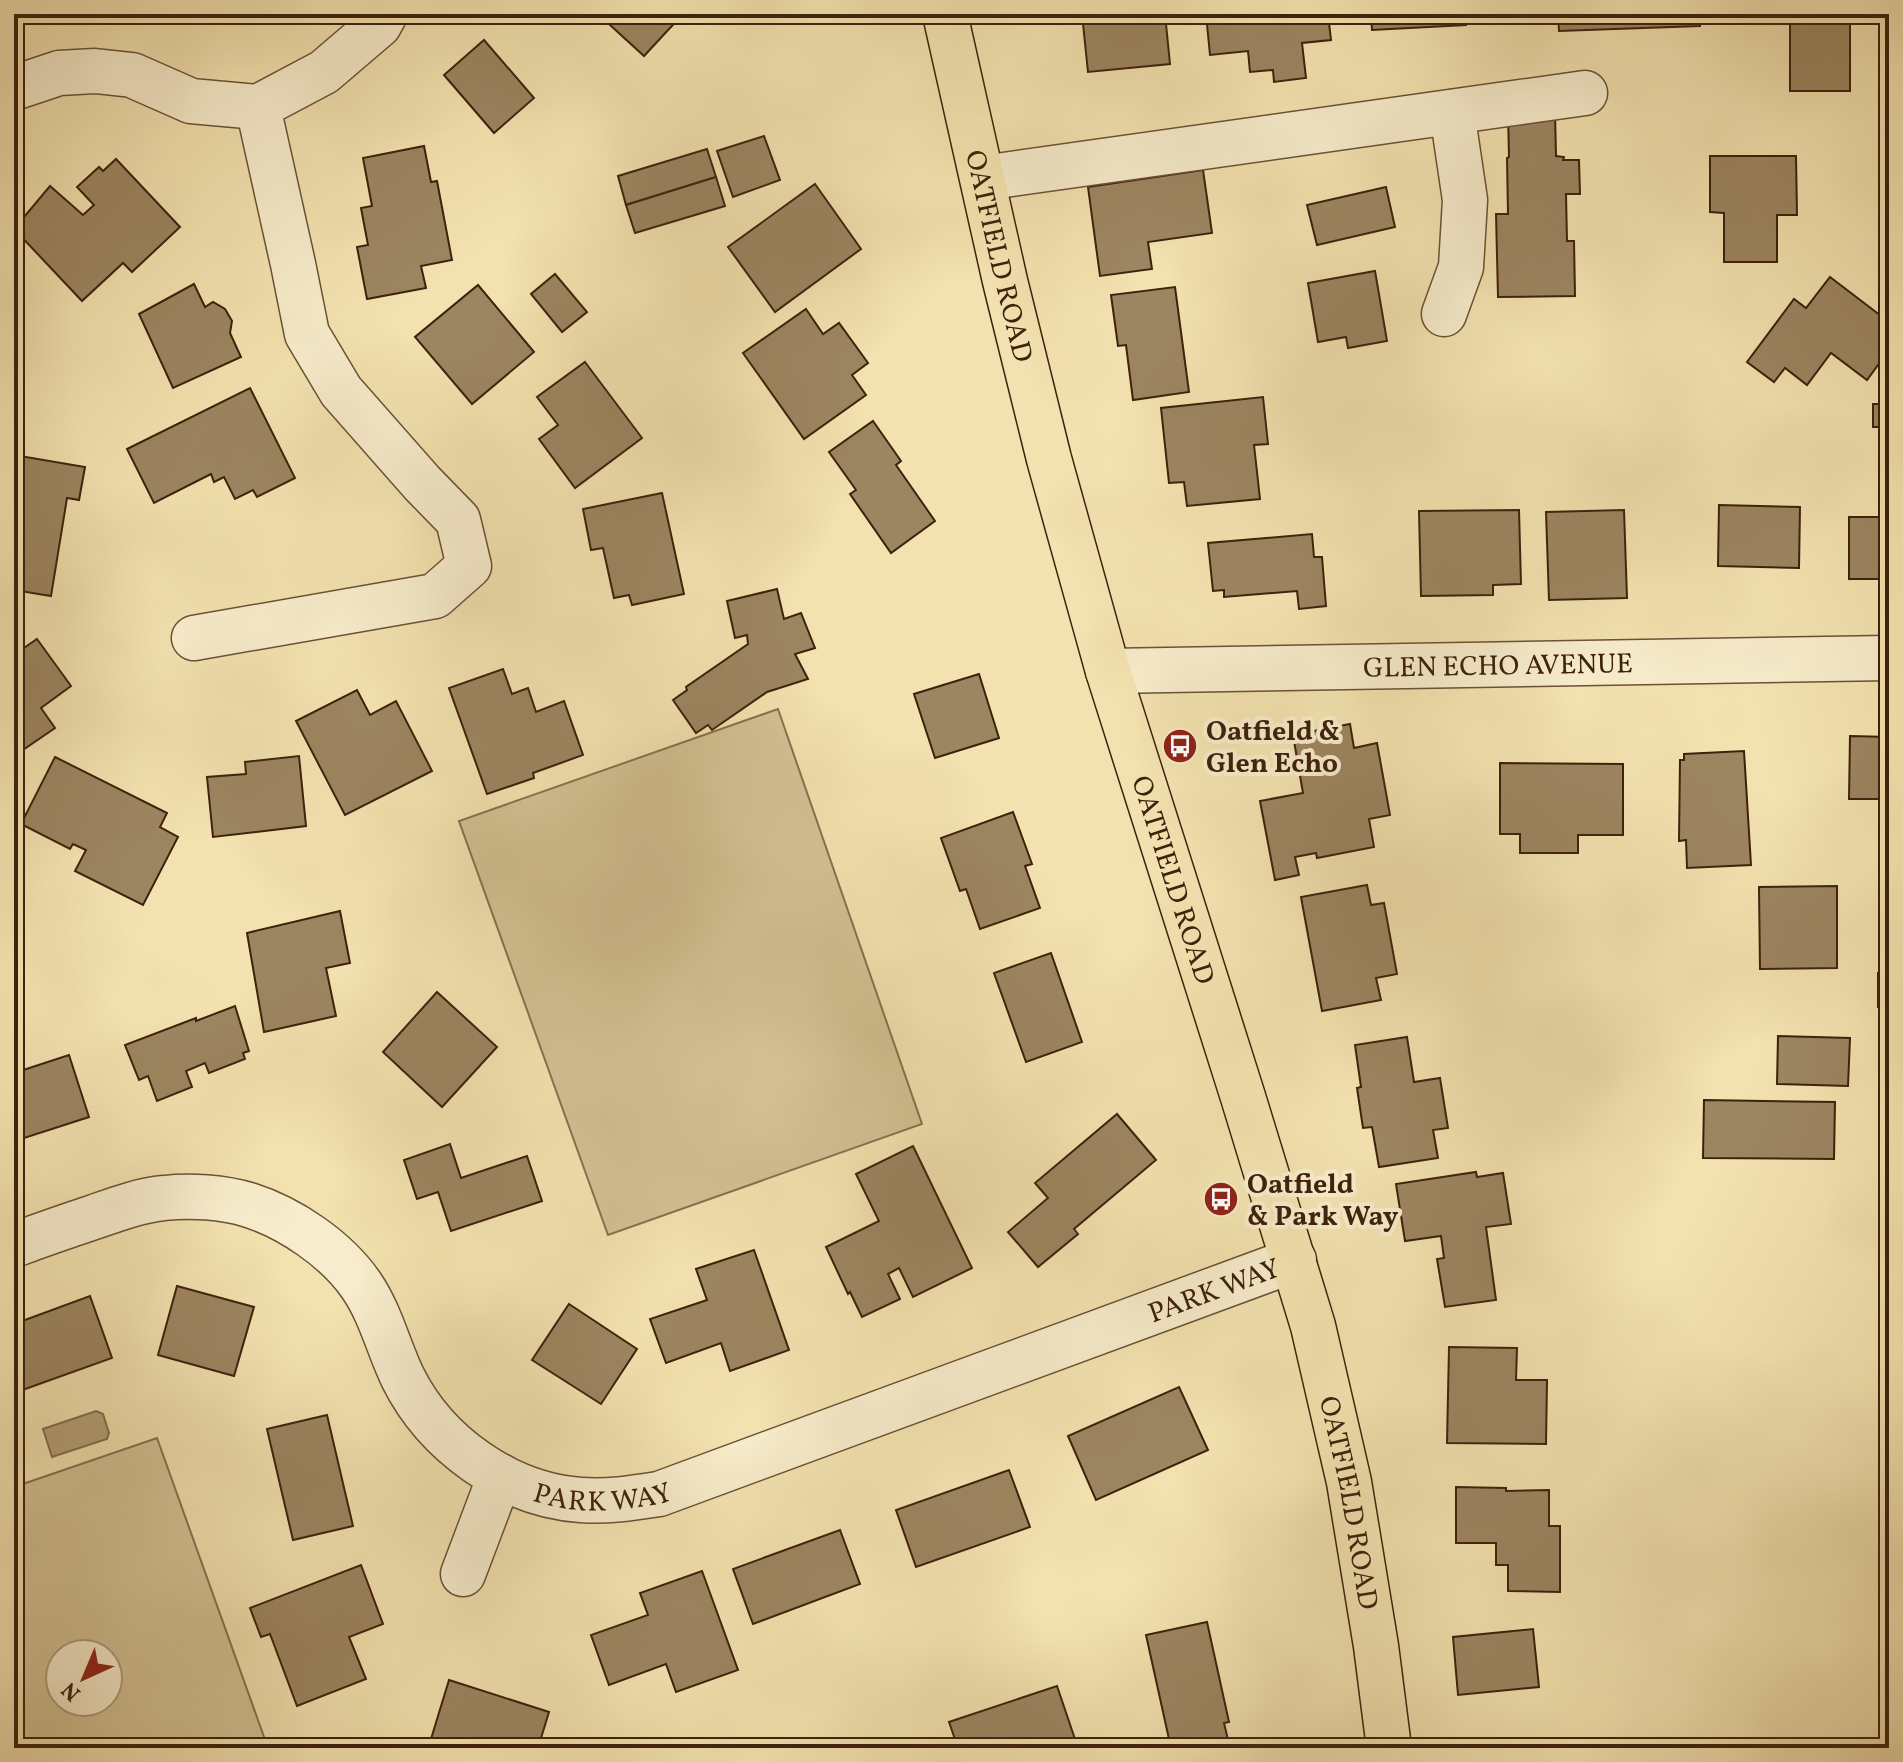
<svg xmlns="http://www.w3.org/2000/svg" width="1903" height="1762" font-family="Vollkorn,serif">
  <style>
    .green { fill: #d3c193; stroke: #887150; stroke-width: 2; fill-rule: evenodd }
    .water { fill: #b5a078; stroke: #856d4d; stroke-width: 2 }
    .building { fill: #9c8561; stroke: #3e210c; stroke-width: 2 }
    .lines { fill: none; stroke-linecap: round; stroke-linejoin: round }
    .minor-casing { stroke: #6b5135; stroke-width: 47 }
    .major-casing { stroke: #3e210c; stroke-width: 47 }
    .minor { stroke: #f7eccb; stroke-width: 44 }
    .major { stroke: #f2e2af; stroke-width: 44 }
    .labels { text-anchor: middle; stroke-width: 8; stroke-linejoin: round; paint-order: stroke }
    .street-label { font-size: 28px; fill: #3e210c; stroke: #f7eccb }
    .poi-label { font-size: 28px; font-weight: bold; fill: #3e210c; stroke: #f7eccb; text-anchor: start }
  </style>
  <rect width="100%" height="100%" fill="#f2e2af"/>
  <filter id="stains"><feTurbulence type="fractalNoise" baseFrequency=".0025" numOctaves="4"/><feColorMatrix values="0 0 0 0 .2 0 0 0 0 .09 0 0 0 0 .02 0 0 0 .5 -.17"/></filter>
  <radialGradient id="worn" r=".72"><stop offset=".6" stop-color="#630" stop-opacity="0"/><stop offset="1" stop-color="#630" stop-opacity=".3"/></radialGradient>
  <g class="green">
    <path d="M 778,709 L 922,1124 L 608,1235 L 459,821 Z"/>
    <path d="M 157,1438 L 268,1748 L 14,1748 L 14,1487 ZM 60,1654 L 108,1654 L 108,1702 L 60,1702 Z"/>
  </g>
  <path class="water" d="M 96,1411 L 103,1414 L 109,1433 L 107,1439 L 52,1457 L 43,1429 Z"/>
  <g class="building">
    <path d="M 598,14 L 683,14 L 644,56 Z"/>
    <path d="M 1082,14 L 1165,14 L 1170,64 L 1088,72 Z"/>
    <path d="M 1206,14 L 1328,14 L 1331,40 L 1302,43 L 1306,78 L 1274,82 L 1273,70 L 1250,72 L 1248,51 L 1210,55 Z"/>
    <path d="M 1371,14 L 1466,14 L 1466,25 L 1372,30 Z"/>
    <path d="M 1558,14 L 1700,14 L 1700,26 L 1559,31 Z"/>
    <rect x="1790" y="14" width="60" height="77"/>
    <path d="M 484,40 L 534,98 L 494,133 L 444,75 Z"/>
    <path d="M 1555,113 L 1556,156 L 1564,157 L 1563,160 L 1579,160 L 1580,194 L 1566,194 L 1567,241 L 1574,241 L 1575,296 L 1498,297 L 1496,214 L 1508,214 L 1507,158 L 1509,157 L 1508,114 Z"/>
    <path d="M 764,136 L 780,180 L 733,197 L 717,151 Z"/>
    <path d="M 424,146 L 431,182 L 437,181 L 452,260 L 421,266 L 426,288 L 367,299 L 357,247 L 368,245 L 361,208 L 372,206 L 363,158 Z"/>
    <path d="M 707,149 L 716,177 L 626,205 L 618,176 Z"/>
    <path d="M 1710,156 L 1796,156 L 1797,215 L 1777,215 L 1777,262 L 1724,262 L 1724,213 L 1710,212 Z"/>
    <path d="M 116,159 L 180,227 L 132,272 L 123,263 L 82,301 L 14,229 L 50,186 L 83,215 L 94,205 L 77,187 L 99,167 L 103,171 Z"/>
    <path d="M 1203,170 L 1212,233 L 1148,242 L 1152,269 L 1100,276 L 1088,187 Z"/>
    <path d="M 716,177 L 725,206 L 635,233 L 626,205 Z"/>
    <path d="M 815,184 L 861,249 L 775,312 L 728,247 Z"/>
    <path d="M 1386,187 L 1395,227 L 1317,245 L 1307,205 Z"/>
    <path d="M 1375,271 L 1387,341 L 1348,348 L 1346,337 L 1318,342 L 1308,283 Z"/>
    <path d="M 555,274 L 587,312 L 562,332 L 531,294 Z"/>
    <path d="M 1830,277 L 1889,322 L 1889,350 L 1867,380 L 1831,353 L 1807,385 L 1785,368 L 1774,382 L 1747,362 L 1794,299 L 1806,308 Z"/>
    <path d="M 194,284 L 205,307 L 213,302 L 225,309 L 232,321 L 230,333 L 241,357 L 173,388 L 139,314 Z"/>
    <path d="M 478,285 L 534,352 L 472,404 L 415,337 Z"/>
    <path d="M 1175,287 L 1189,392 L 1133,400 L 1126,345 L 1118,346 L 1111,295 Z"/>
    <path d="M 806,309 L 823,334 L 839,323 L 868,363 L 852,375 L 866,395 L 804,439 L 743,353 Z"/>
    <path d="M 585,362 L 642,438 L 575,488 L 539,439 L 558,425 L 537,397 Z"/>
    <path d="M 1888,378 L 1889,427 L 1873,427 L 1873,404 L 1889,404 Z"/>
    <path d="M 250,388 L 295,478 L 257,497 L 253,490 L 235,499 L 224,477 L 214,482 L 211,474 L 154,503 L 127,449 Z"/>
    <path d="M 1263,397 L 1268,444 L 1254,445 L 1260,499 L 1187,506 L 1184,482 L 1169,483 L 1161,408 Z"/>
    <path d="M 873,421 L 901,461 L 896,465 L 935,521 L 891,553 L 850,494 L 856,490 L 829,452 Z"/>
    <path d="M 14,455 L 85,467 L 79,500 L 67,498 L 51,596 L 14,590 Z"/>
    <path d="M 662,493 L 684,594 L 632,605 L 629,595 L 614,598 L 603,548 L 591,550 L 583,509 Z"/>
    <path d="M 1719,505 L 1800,507 L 1799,568 L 1718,566 Z"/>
    <path d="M 1519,510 L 1521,584 L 1493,585 L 1493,595 L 1421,596 L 1419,511 Z"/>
    <path d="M 1624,510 L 1627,598 L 1549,600 L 1546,512 Z"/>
    <rect x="1849" y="517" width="40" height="62"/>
    <path d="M 1312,534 L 1314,557 L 1322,557 L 1326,606 L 1299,609 L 1297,591 L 1224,597 L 1224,590 L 1213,591 L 1208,543 Z"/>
    <path d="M 777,589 L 784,619 L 801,613 L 815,648 L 795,654 L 808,679 L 767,692 L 712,730 L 708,725 L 696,733 L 673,700 L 687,690 L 686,687 L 748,644 L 747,635 L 735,638 L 727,601 Z"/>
    <path d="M 37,639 L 71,686 L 41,708 L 55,728 L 14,756 L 14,655 Z"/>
    <path d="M 503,669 L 512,694 L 528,688 L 536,712 L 564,701 L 583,755 L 533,773 L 534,778 L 487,794 L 449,688 Z"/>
    <path d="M 979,674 L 999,738 L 935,758 L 914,694 Z"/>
    <path d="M 357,690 L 370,715 L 396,701 L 432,771 L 345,815 L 296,721 Z"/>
    <path d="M 1350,724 L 1354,748 L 1377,743 L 1390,815 L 1369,819 L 1374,847 L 1317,858 L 1316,853 L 1295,857 L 1299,875 L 1275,880 L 1260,801 L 1303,793 L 1293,735 Z"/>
    <path d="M 1850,736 L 1889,737 L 1889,799 L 1849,799 Z"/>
    <path d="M 1744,751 L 1751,865 L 1687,868 L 1686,840 L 1679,841 L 1680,760 L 1684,760 L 1684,754 Z"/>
    <path d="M 299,756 L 306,826 L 213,837 L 207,777 L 246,774 L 245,762 Z"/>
    <path d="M 55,757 L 167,813 L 160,827 L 178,837 L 143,905 L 75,871 L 86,850 L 73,844 L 70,849 L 21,824 Z"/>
    <path d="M 1500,763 L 1623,764 L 1623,835 L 1578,835 L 1578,853 L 1520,853 L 1520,834 L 1500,834 Z"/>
    <path d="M 1013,812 L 1032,864 L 1025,866 L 1040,908 L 980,929 L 966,889 L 960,891 L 941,838 Z"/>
    <path d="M 1367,885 L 1371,905 L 1384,903 L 1397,974 L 1376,978 L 1381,1000 L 1322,1011 L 1301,897 Z"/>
    <path d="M 1837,886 L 1837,968 L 1760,969 L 1759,887 Z"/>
    <path d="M 340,911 L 350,963 L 326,968 L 336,1016 L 264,1032 L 247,933 Z"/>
    <path d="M 1051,953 L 1082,1042 L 1026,1062 L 994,973 Z"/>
    <rect x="1878" y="973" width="11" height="34"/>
    <path d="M 437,992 L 497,1047 L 442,1107 L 383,1052 Z"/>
    <path d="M 235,1006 L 249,1051 L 243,1053 L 245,1059 L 209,1073 L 205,1063 L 186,1071 L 192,1087 L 157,1101 L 148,1076 L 139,1080 L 125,1045 L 196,1018 L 196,1021 Z"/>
    <path d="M 1778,1036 L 1850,1038 L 1848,1086 L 1777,1084 Z"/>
    <path d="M 1407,1037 L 1414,1082 L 1440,1078 L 1448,1128 L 1433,1130 L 1438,1158 L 1379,1167 L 1372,1127 L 1363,1128 L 1357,1088 L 1361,1087 L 1355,1045 Z"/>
    <path d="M 69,1055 L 89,1117 L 15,1141 L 14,1073 Z"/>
    <path d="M 1704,1100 L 1835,1102 L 1834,1159 L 1703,1158 Z"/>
    <path d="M 1117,1114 L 1156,1160 L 1074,1229 L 1078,1234 L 1038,1267 L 1008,1232 L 1048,1198 L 1035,1183 Z"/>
    <path d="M 450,1144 L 461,1178 L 527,1156 L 542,1201 L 451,1231 L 438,1192 L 417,1199 L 404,1160 Z"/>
    <path d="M 913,1146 L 972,1268 L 913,1297 L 899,1268 L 888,1274 L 900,1299 L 862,1317 L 850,1292 L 848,1294 L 826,1247 L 879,1221 L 856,1174 Z"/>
    <path d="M 1476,1172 L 1477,1177 L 1503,1173 L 1511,1224 L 1486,1227 L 1496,1300 L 1445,1307 L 1437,1259 L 1444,1258 L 1441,1236 L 1405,1241 L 1396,1184 Z"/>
    <path d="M 754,1250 L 789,1350 L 730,1371 L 721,1343 L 666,1363 L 650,1319 L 707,1300 L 696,1269 Z"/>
    <path d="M 177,1286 L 254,1307 L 234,1376 L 158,1355 Z"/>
    <path d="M 90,1296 L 112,1358 L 14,1393 L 14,1324 Z"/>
    <path d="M 569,1304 L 637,1349 L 601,1404 L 532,1360 Z"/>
    <path d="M 1449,1347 L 1517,1348 L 1516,1380 L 1547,1380 L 1546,1444 L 1447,1443 Z"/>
    <path d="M 1179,1387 L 1208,1450 L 1096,1500 L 1068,1436 Z"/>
    <path d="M 327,1415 L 353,1526 L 293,1540 L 267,1429 Z"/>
    <path d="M 1009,1470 L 1030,1527 L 916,1567 L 896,1510 Z"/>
    <path d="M 1456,1487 L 1506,1488 L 1506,1491 L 1549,1490 L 1549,1526 L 1560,1526 L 1560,1592 L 1508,1591 L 1508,1565 L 1496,1565 L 1496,1543 L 1456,1543 Z"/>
    <path d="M 840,1530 L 860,1584 L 753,1624 L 733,1569 Z"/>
    <path d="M 361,1565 L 383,1624 L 349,1637 L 366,1679 L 297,1706 L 270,1634 L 261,1637 L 250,1608 Z"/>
    <path d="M 702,1571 L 738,1670 L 676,1692 L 666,1664 L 609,1685 L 591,1635 L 648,1615 L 640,1593 Z"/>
    <path d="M 1207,1622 L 1229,1722 L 1224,1723 L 1230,1748 L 1176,1748 L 1174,1738 L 1169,1739 L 1146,1635 Z"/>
    <path d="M 1533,1629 L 1539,1687 L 1458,1695 L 1453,1637 Z"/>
    <path d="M 449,1680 L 549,1712 L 538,1748 L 461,1748 L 431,1739 Z"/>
    <path d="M 1057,1686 L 1078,1748 L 958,1748 L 949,1722 Z"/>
  </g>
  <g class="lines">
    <g class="minor-casing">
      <g id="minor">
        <path d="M 14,88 L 59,73 L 95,71 L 132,75 L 191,101 L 258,107 L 324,72 L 379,25 L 385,14"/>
        <path d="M 983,178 L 1585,93"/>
        <path d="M 1444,314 L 1461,267 L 1465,200 L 1452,112"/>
        <path d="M 194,638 L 435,596 L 469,566 L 458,520 L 422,483 L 341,391 L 307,334 L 293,264 L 258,107"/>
        <path id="s1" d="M 1108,671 L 1889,658"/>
        <path id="s2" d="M 14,1245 C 41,1235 67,1226 94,1217 C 117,1209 141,1200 164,1198 C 191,1195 223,1197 249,1205 C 290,1218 336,1249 361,1285 C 381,1314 388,1347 403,1378 C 436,1444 507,1495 581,1500 C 608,1502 633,1498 659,1494 L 1294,1260"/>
        <path d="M 463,1574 L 500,1476"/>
      </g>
    </g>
    <g class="major-casing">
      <g id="major">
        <path id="s3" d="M 945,14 L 1005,281 L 1049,459 L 1108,671 L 1243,1097 L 1313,1326 L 1349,1482 L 1376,1646 L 1389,1748"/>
      </g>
    </g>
    <use href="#minor" class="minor"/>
    <use href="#major" class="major"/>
  </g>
  <defs>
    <g id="bus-disc" transform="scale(1.8)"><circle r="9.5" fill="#8f2418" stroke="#f7eccb"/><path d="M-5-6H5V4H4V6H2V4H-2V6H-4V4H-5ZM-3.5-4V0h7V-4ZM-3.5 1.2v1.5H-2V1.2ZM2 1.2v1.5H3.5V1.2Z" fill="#fff"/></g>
  </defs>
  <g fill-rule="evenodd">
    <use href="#bus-disc" x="1180" y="746"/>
    <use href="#bus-disc" x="1221" y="1199"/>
  </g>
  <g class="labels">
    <g class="street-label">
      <text dy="10" stroke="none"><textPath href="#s3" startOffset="248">OATFIELD ROAD</textPath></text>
      <text dy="10" stroke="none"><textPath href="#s1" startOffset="390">GLEN ECHO AVENUE</textPath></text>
      <text dy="10" stroke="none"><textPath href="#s3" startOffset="896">OATFIELD ROAD</textPath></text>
      <text dy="10" stroke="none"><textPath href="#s2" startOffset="1380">PARK WAY</textPath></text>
      <text dy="10" stroke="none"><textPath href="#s2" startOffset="732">PARK WAY</textPath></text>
      <text dy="10" stroke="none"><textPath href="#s3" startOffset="1544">OATFIELD ROAD</textPath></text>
    </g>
    <g class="poi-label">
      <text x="1206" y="740">Oatfield &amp;<tspan x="1206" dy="32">Glen Echo</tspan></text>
      <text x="1247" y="1193">Oatfield<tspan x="1247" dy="32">&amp; Park Way</tspan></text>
    </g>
  </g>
  <rect width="1903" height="1762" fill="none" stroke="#f2e2af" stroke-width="48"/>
  <rect x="16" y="16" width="1871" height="1730" fill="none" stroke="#3e210c" stroke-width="4"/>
  <rect x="24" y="24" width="1855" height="1714" fill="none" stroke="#3e210c" stroke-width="2"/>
  <g transform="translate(84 1678) rotate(224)"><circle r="38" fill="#f7eccb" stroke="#ad9b7f" stroke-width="2"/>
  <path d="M0-6L14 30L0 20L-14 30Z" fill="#8f2418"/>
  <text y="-12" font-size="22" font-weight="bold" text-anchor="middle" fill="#3e210c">N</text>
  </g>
  <rect width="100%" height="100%" filter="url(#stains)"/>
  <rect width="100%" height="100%" fill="url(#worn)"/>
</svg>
